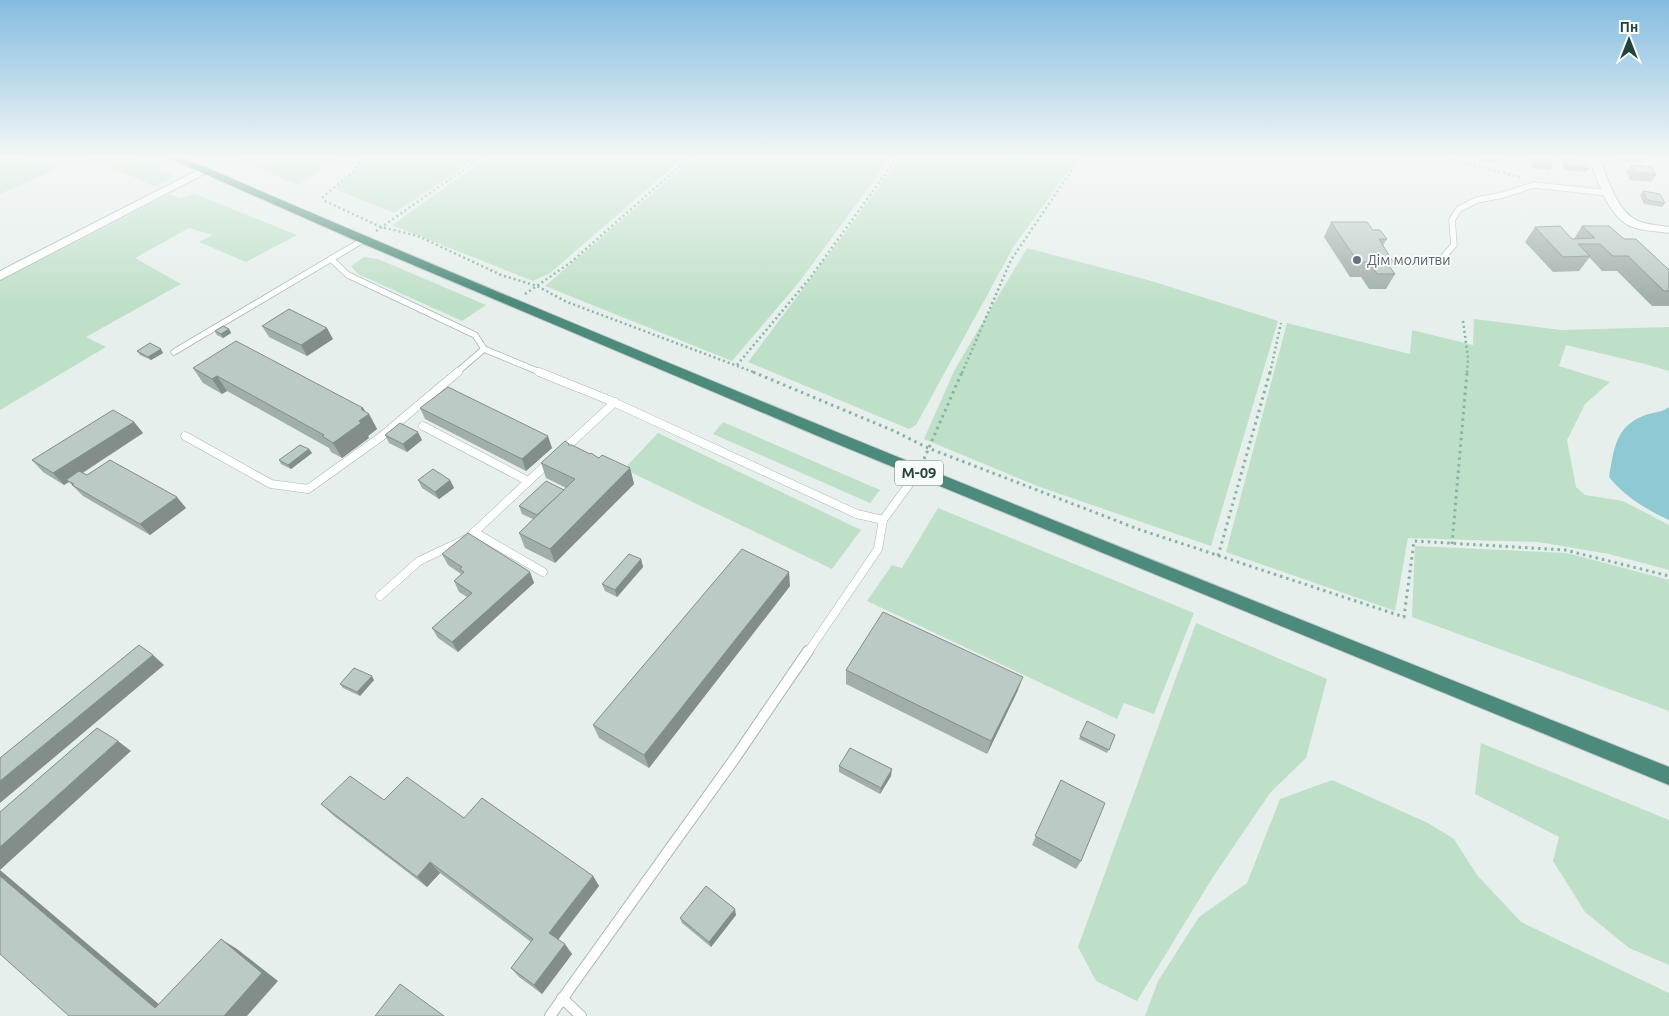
<svg xmlns="http://www.w3.org/2000/svg" width="1669" height="1016" font-family="Ubuntu,sans-serif">
  <style>
    .green { fill: #bfe0c8 }
    .water { fill: #8ec9d4 }
    .lines { fill: none; stroke-linecap: round; stroke-linejoin: round }
    .service-far2-casing { stroke: #a8b8b2; stroke-width: 7 }
    .service-far1-casing { stroke: #a8b8b2; stroke-width: 9 }
    .service-casing { stroke: #a8b8b2; stroke-width: 12 }
    .minor-casing { stroke: #a8b8b2; stroke-width: 2 }
    .trunk-casing { stroke: #c2cac8; stroke-width: 2 }
    .path-far1 { stroke: #86b3a5; stroke-width: 2.5; stroke-dasharray: 2 3; stroke-linecap: butt }
    .path { stroke: #86b3a5; stroke-width: 3; stroke-dasharray: 2.5 4; stroke-linecap: butt }
    .service-far2 { stroke: #fff; stroke-width: 5.5 }
    .service-far1 { stroke: #fff; stroke-width: 8 }
    .service { stroke: #fff; stroke-width: 10 }
    .minor { fill: #fff; fill-rule: evenodd }
    .trunk { fill: #4c8a7c; fill-rule: evenodd }
    .wall { fill: #a1aea9 }
    .shaded-wall { fill: #838d89 }
    .building { fill: #bbcac4; stroke: #838d89 }
    .worship-dot { fill: #6b7280; stroke: #f7fbf9; stroke-width: 2 }
    .labels { text-anchor: middle; stroke-width: 4; stroke-linejoin: round; paint-order: stroke }
    .far-worship-label { font-size: 14px; fill: #5b616d; stroke: #f7fbf9; text-anchor: start }
    .shield { fill: #f7fbf9; stroke: #637a73; stroke-width: 1 }
    .shield-label { font-size: 15px; font-weight: bold; fill: #24423a }
  </style>
  <rect width="100%" height="100%" fill="#e6efeb"/>
  <g class="green">
    <path d="M 16,158 L 58,168 L 0,194 L 0,159 Z"/>
    <path d="M 86,158 L 133,158 L 175,176 L 155,186 Z"/>
    <path d="M 232,158 L 340,158 L 298,185 Z"/>
    <path d="M 369,158 L 477,158 L 394,213 L 335,189 Z"/>
    <path d="M 487,158 L 683,158 L 550,273 L 533,281 L 392,225 Z"/>
    <path d="M 694,158 L 890,158 L 800,281 L 732,361 L 545,286 Z"/>
    <path d="M 901,158 L 1078,158 L 1014,246 L 916,425 L 909,429 L 748,362 Z"/>
    <path d="M 170,194 L 180,198 L 195,194 L 297,235 L 246,262 L 199,242 L 212,235 L 189,228 L 135,258 L 181,284 L 86,337 L 106,347 L 0,410 L 0,281 Z"/>
    <path d="M 1027,248 L 1148,280 L 1278,321 L 1211,546 L 1037,486 L 924,439 L 955,369 Z"/>
    <path d="M 364,257 L 378,259 L 486,305 L 462,321 L 358,274 L 351,266 Z"/>
    <path d="M 1474,319 L 1561,330 L 1669,327 L 1669,371 L 1645,364 L 1566,345 L 1559,366 L 1610,382 L 1585,404 L 1567,440 L 1576,487 L 1585,495 L 1623,501 L 1669,525 L 1669,570 L 1609,554 L 1538,542 L 1408,538 L 1395,611 L 1226,552 L 1287,323 L 1410,354 L 1412,330 L 1473,345 Z"/>
    <path d="M 723,422 L 880,490 L 870,503 L 713,434 Z"/>
    <path d="M 658,433 L 861,530 L 832,569 L 624,469 Z"/>
    <path d="M 938,508 L 1194,613 L 1154,714 L 1124,703 L 1117,719 L 867,601 L 892,565 L 902,568 Z"/>
    <path d="M 1415,546 L 1567,553 L 1669,580 L 1669,711 L 1412,617 Z"/>
    <path d="M 1196,623 L 1327,679 L 1306,758 L 1270,793 L 1213,877 L 1137,1001 L 1096,981 L 1078,947 Z"/>
    <path d="M 1481,743 L 1669,820 L 1669,965 L 1629,948 L 1585,912 L 1553,861 L 1559,837 L 1475,794 Z"/>
    <path d="M 1332,780 L 1428,823 L 1454,839 L 1477,875 L 1521,922 L 1669,993 L 1669,1016 L 1145,1016 L 1158,981 L 1199,917 L 1247,883 L 1280,799 Z"/>
  </g>
  <path class="water" d="M 1669,407 L 1669,520 C 1647,510 1624,496 1609,477 C 1614,450 1615,427 1643,416 C 1652,412 1661,413 1669,407 Z"/>
  <g class="lines">
    <g class="service-far2-casing">
      <g id="service-far2">
        <path d="M 1444,256 L 1454,245 L 1452,220 L 1459,209 L 1477,200 L 1503,195 L 1534,185 L 1609,193"/>
        <path d="M 331,259 L 348,275 L 475,335 L 484,349"/>
        <path d="M 174,352 L 363,240"/>
        <path d="M 456,373 L 484,349 L 542,373"/>
      </g>
    </g>
    <g class="service-far1-casing">
      <g id="service-far1">
        <path d="M 539,372 L 609,400 L 857,514 L 883,520"/>
        <path d="M 423,426 L 528,481"/>
        <path d="M 185,436 L 271,484 L 308,489 L 382,436 L 458,372"/>
        <path d="M 563,450 L 615,402"/>
        <path d="M 474,532 L 543,572"/>
        <path d="M 380,596 L 419,561 L 468,538 L 549,462"/>
        <path d="M 808,652 L 878,549 L 883,520 L 918,472"/>
      </g>
    </g>
    <g class="service-casing">
      <g id="service">
        <path d="M 562,998 L 581,1016"/>
        <path d="M 550,1016 L 735,758 L 808,651"/>
      </g>
    </g>
    <g class="minor-casing">
      <g id="minor">
        <path d="M 1589,158 L 1599,158 C 1608,178 1616,211 1638,221 C 1647,225 1659,225 1669,227 L 1669,233 C 1656,231 1642,231 1630,226 C 1607,215 1598,180 1589,158 Z"/>
        <path d="M 202,168 L 206,169 L 206,173 L 0,280 L 0,271 Z"/>
      </g>
    </g>
    <g class="trunk-casing">
      <path id="trunk" d="M 169,158 L 184,158 C 675,371 1172,568 1669,767 L 1669,785 L 825,439 L 359,242 Z"/>
    </g>
    <g class="path-far1">
      <path d="M 362,158 L 355,170 L 323,197 L 325,201 L 381,227 L 418,236 L 501,275 L 537,286 L 567,302 L 756,373"/>
      <path d="M 1445,158 L 1520,177"/>
      <path d="M 376,231 L 480,158"/>
      <path d="M 525,294 L 570,263 L 689,158"/>
      <path d="M 1463,321 L 1468,358 L 1467,373"/>
      <path d="M 737,365 L 810,278 L 897,158"/>
      <path d="M 962,373 L 1011,260 L 1080,158"/>
      <path d="M 1270,373 L 1281,323"/>
    </g>
    <g class="path">
      <path d="M 753,372 L 892,430 L 928,448 L 1138,529 L 1404,617 L 1414,541 L 1565,550 L 1669,576"/>
      <path d="M 924,459 L 962,372"/>
      <path d="M 1452,544 L 1467,372"/>
      <path d="M 1218,556 L 1270,372"/>
    </g>
    <use href="#service-far2" class="service-far2"/>
    <use href="#service-far1" class="service-far1"/>
    <use href="#service" class="service"/>
    <use href="#minor" class="minor"/>
    <use href="#trunk" class="trunk"/>
  </g>
  <g class="wall">
    <path d="M 1481,158 L 1499,158 L 1499,159 L 1497,163 L 1481,161 Z"/>
    <path d="M 1530,158 L 1549,158 L 1552,167 L 1550,170 L 1533,168 L 1530,160 Z"/>
    <path d="M 1621,158 L 1643,158 L 1644,160 L 1641,163 L 1622,161 Z"/>
    <path d="M 1563,159 L 1589,169 L 1586,172 L 1565,170 L 1561,162 Z"/>
    <path d="M 1631,165 L 1656,175 L 1651,182 L 1630,180 L 1626,172 Z"/>
    <path d="M 1643,191 L 1665,203 L 1662,207 L 1644,204 L 1640,195 Z"/>
    <path d="M 1331,222 L 1373,230 L 1387,239 L 1383,245 L 1393,262 L 1390,268 L 1395,274 L 1386,289 L 1369,289 L 1361,277 L 1350,277 L 1324,237 Z"/>
    <path d="M 1582,226 L 1624,239 L 1668,269 L 1669,268 L 1669,306 L 1652,306 L 1617,271 L 1602,271 L 1590,258 L 1589,258 L 1579,271 L 1553,272 L 1525,242 L 1535,227 L 1574,239 Z"/>
    <path d="M 262,326 L 333,339 L 307,356 L 269,337 Z"/>
    <path d="M 229,329 L 231,333 L 223,338 L 217,335 L 215,331 Z"/>
    <path d="M 137,351 L 163,353 L 151,360 L 140,355 Z"/>
    <path d="M 193,368 L 363,408 L 366,412 L 369,414 L 377,429 L 368,436 L 369,438 L 342,458 L 331,452 L 329,448 L 227,391 L 222,394 L 203,383 Z"/>
    <path d="M 420,408 L 552,448 L 526,471 L 425,419 Z"/>
    <path d="M 134,422 L 143,433 L 83,473 L 87,475 L 186,508 L 150,535 L 83,496 L 69,482 L 64,485 L 43,472 L 32,460 Z"/>
    <path d="M 385,435 L 422,440 L 407,452 L 389,443 Z"/>
    <path d="M 569,444 L 570,445 L 597,457 L 630,468 L 634,484 L 555,563 L 525,548 L 519,533 L 533,519 L 522,514 L 519,506 L 564,490 L 566,488 L 546,478 L 541,463 Z"/>
    <path d="M 309,449 L 312,453 L 291,469 L 281,464 L 279,460 Z"/>
    <path d="M 418,480 L 450,480 L 454,488 L 439,499 L 422,488 Z"/>
    <path d="M 442,554 L 530,572 L 534,583 L 458,652 L 438,638 L 432,628 L 467,597 L 459,592 L 454,581 L 461,574 L 448,565 Z"/>
    <path d="M 641,559 L 643,567 L 617,597 L 605,591 L 602,584 Z"/>
    <path d="M 790,586 L 649,768 L 599,738 L 593,725 Z"/>
    <path d="M 846,670 L 1018,690 L 987,754 L 846,684 Z"/>
    <path d="M 374,680 L 360,696 L 343,688 L 340,684 Z"/>
    <path d="M 1087,721 L 1115,735 L 1107,753 L 1079,739 Z"/>
    <path d="M 839,766 L 891,776 L 880,794 L 839,772 Z"/>
    <path d="M 1061,780 L 1081,861 L 1076,869 L 1032,845 Z"/>
    <path d="M 384,800 L 464,818 L 593,876 L 599,886 L 558,940 L 572,954 L 542,994 L 519,977 L 511,968 L 531,942 L 440,873 L 427,887 L 334,816 L 321,804 Z"/>
    <path d="M 736,915 L 711,947 L 682,923 L 680,918 Z"/>
  </g>
  <g class="shaded-wall">
    <path d="M 327,328 L 333,339 L 307,356 L 301,345 Z"/>
    <path d="M 229,329 L 231,333 L 223,338 L 221,334 Z"/>
    <path d="M 161,349 L 163,353 L 151,360 L 148,357 Z"/>
    <path d="M 217,376 L 227,391 L 222,394 L 212,379 Z"/>
    <path d="M 363,408 L 367,415 L 369,414 L 377,429 L 368,436 L 369,438 L 342,458 L 333,443 L 361,409 Z"/>
    <path d="M 134,422 L 143,433 L 69,481 L 66,480 L 69,482 L 64,485 L 53,473 Z"/>
    <path d="M 418,432 L 422,440 L 407,452 L 403,444 Z"/>
    <path d="M 548,436 L 552,448 L 526,471 L 522,459 Z"/>
    <path d="M 309,449 L 312,453 L 291,469 L 288,465 Z"/>
    <path d="M 630,468 L 634,484 L 555,563 L 550,549 Z"/>
    <path d="M 450,480 L 454,488 L 439,499 L 435,492 Z"/>
    <path d="M 177,497 L 186,508 L 150,535 L 140,524 Z"/>
    <path d="M 641,559 L 643,567 L 617,597 L 615,590 Z"/>
    <path d="M 530,572 L 534,583 L 458,652 L 452,642 Z"/>
    <path d="M 789,572 L 790,586 L 649,768 L 644,755 Z"/>
    <path d="M 153,655 L 164,665 L 0,803 L 0,781 Z"/>
    <path d="M 372,676 L 374,680 L 360,696 L 357,692 Z"/>
    <path d="M 1023,677 L 1018,690 L 987,754 L 991,741 Z"/>
    <path d="M 118,741 L 131,751 L 0,870 L 173,1016 L 155,1008 L 0,876 L 0,847 Z"/>
    <path d="M 892,769 L 891,776 L 880,794 L 881,788 Z"/>
    <path d="M 430,862 L 440,873 L 427,887 L 417,877 Z"/>
    <path d="M 593,876 L 599,886 L 556,942 L 549,933 Z"/>
    <path d="M 735,909 L 736,915 L 711,947 L 709,942 Z"/>
    <path d="M 221,939 L 237,949 L 278,981 L 247,1016 L 224,1016 Z"/>
    <path d="M 565,944 L 572,954 L 542,994 L 534,985 Z"/>
  </g>
  <g class="building">
    <path d="M 1533,158 L 1549,158 L 1552,167 L 1536,165 Z"/>
    <path d="M 1563,159 L 1585,161 L 1589,169 L 1567,166 Z"/>
    <path d="M 1631,165 L 1652,167 L 1656,175 L 1635,172 Z"/>
    <path d="M 1643,191 L 1660,194 L 1665,203 L 1647,200 Z"/>
    <path d="M 1331,222 L 1367,222 L 1373,230 L 1380,230 L 1387,239 L 1379,239 L 1393,262 L 1386,262 L 1395,274 L 1377,274 L 1369,262 L 1358,262 Z"/>
    <path d="M 1560,226 L 1572,239 L 1595,238 L 1582,226 L 1609,226 L 1624,239 L 1636,239 L 1669,270 L 1669,291 L 1664,291 L 1628,256 L 1613,256 L 1600,244 L 1578,244 L 1590,256 L 1563,257 L 1535,227 Z"/>
    <path d="M 289,309 L 327,328 L 301,345 L 262,326 Z"/>
    <path d="M 223,326 L 229,329 L 221,334 L 215,331 Z"/>
    <path d="M 236,341 L 363,408 L 361,409 L 369,414 L 359,421 L 361,423 L 333,443 L 322,436 L 324,435 L 217,376 L 212,379 L 193,368 Z"/>
    <path d="M 150,343 L 161,349 L 148,357 L 137,351 Z"/>
    <path d="M 448,387 L 548,436 L 522,459 L 420,408 Z"/>
    <path d="M 113,410 L 134,422 L 53,473 L 32,460 Z"/>
    <path d="M 400,423 L 418,432 L 403,444 L 385,435 Z"/>
    <path d="M 565,441 L 569,444 L 568,445 L 572,445 L 590,454 L 591,453 L 597,457 L 599,458 L 602,455 L 630,468 L 550,549 L 519,533 L 575,479 L 541,463 Z"/>
    <path d="M 300,445 L 309,449 L 288,465 L 279,460 Z"/>
    <path d="M 110,460 L 177,497 L 140,524 L 72,485 L 74,484 L 66,480 L 79,471 L 87,475 Z"/>
    <path d="M 433,469 L 450,480 L 435,492 L 418,480 Z"/>
    <path d="M 546,481 L 564,490 L 537,515 L 519,506 Z"/>
    <path d="M 468,533 L 530,572 L 452,642 L 432,628 L 472,593 L 454,581 L 464,572 L 460,569 L 462,567 L 442,554 Z"/>
    <path d="M 742,549 L 789,572 L 644,755 L 593,725 Z"/>
    <path d="M 629,554 L 641,559 L 615,590 L 602,584 Z"/>
    <path d="M 883,612 L 1023,677 L 991,741 L 846,670 Z"/>
    <path d="M 139,645 L 153,655 L 0,781 L 0,758 Z"/>
    <path d="M 354,668 L 372,676 L 357,692 L 340,684 Z"/>
    <path d="M 1087,721 L 1115,735 L 1109,750 L 1080,736 Z"/>
    <path d="M 97,728 L 118,741 L 0,847 L 0,812 Z"/>
    <path d="M 850,748 L 892,769 L 881,788 L 839,766 Z"/>
    <path d="M 350,776 L 384,800 L 407,777 L 464,818 L 482,798 L 593,876 L 549,933 L 565,944 L 534,985 L 511,968 L 533,939 L 430,862 L 417,877 L 321,804 Z"/>
    <path d="M 1061,780 L 1105,803 L 1081,861 L 1035,836 Z"/>
    <path d="M 0,876 L 155,1008 L 221,939 L 262,973 L 224,1016 L 69,1016 L 0,954 Z"/>
    <path d="M 706,886 L 735,909 L 709,942 L 680,918 Z"/>
    <path d="M 400,984 L 444,1016 L 375,1016 Z"/>
  </g>
  <linearGradient id="sky" x2="0" y2="1"><stop stop-color="#84bce0"/><stop offset="0.52" stop-color="#f4f8f6"/><stop offset="1" stop-color="#f4f8f6" stop-opacity="0"/></linearGradient>
  <rect width="1669" height="301" fill="url(#sky)"/>
  <circle class="worship-dot" cx="1357" cy="260" r="5"/>
  <g class="labels">
    <g class="far-worship-label">
      <text x="1367" y="265">Дім молитви</text>
    </g>
    <rect class="shield" x="895" y="460.5" width="48" height="25" rx="4"/>
    <g class="shield-label">
      <text x="919" y="478">М-09</text>
    </g>
  </g>
  <g transform="translate(1629 40)" stroke="#f7fbf9" stroke-width="4" paint-order="stroke">
  <path d="M0-4L9 19L0 12L-9 19Z" fill="#24423a"/>
  <text y="-8" font-size="14" font-weight="bold" text-anchor="middle" fill="#24423a">Пн</text>
  </g>
</svg>
